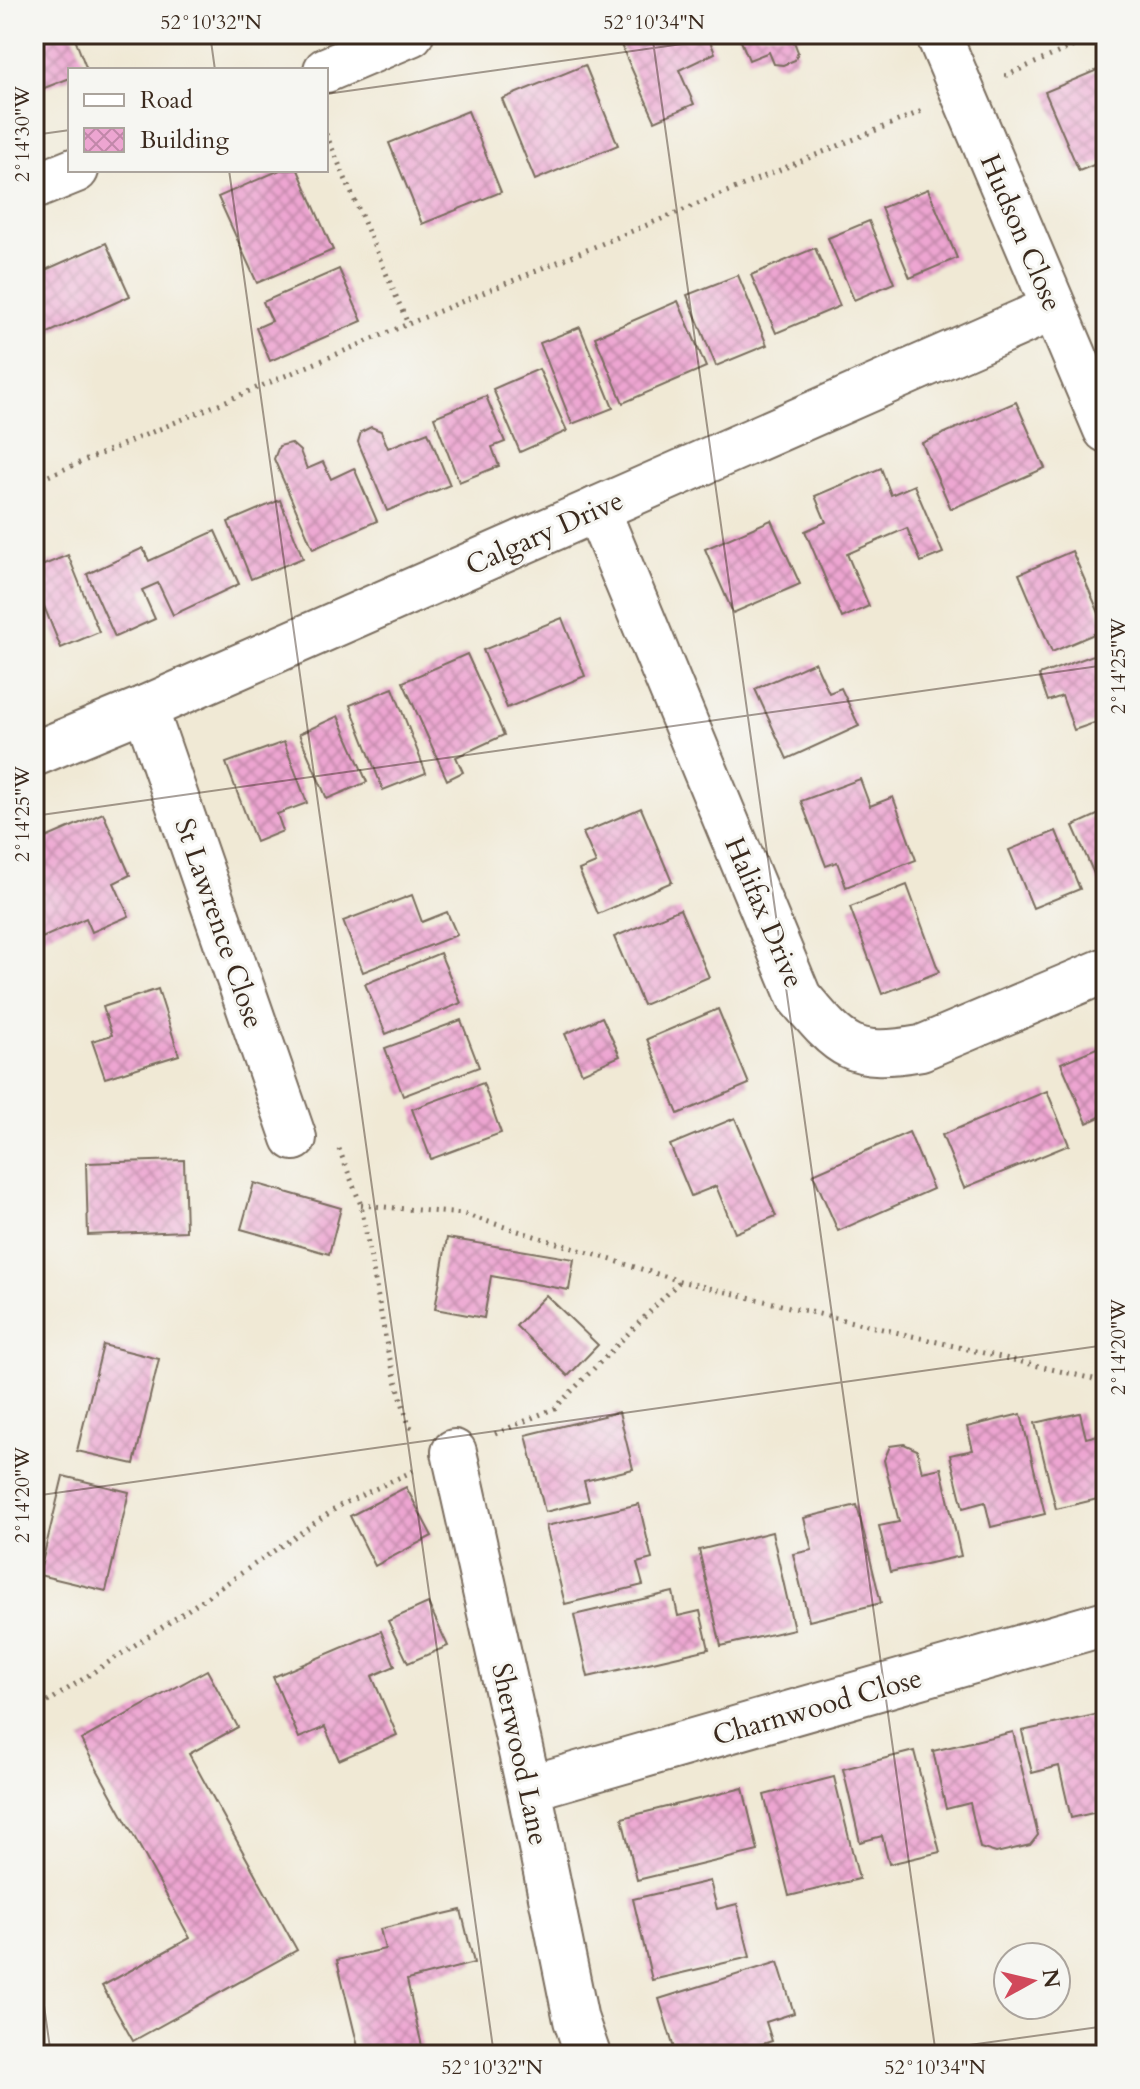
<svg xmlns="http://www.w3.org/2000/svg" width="1140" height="2089" font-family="Cardo,serif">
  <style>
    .building { fill: url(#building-cross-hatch) }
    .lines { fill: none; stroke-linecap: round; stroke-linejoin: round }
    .street-casing { stroke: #7a6d5e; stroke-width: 48 }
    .secondary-casing { stroke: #7a6d5e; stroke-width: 48 }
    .path { stroke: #7a6d5e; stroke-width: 5; stroke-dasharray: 2 6; stroke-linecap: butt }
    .street { stroke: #fff; stroke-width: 44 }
    .secondary { stroke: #fff; stroke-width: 44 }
    .ticks { fill: none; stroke: #3b2a1e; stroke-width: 2; stroke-opacity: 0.45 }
    .labels { text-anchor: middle; stroke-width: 6; stroke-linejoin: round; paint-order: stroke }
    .street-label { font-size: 28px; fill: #3b2a1e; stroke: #f6f6f2 }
    .neatline { fill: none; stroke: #3b2a1e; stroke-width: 3 }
    .ticks-label { font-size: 20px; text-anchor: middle; fill: #3b2a1e }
  </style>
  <defs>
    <pattern id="building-cross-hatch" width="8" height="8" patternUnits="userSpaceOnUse" patternTransform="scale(2)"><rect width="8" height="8" fill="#eda5d1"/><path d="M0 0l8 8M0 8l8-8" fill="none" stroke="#c187a9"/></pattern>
  </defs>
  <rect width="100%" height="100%" fill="#f6f6f2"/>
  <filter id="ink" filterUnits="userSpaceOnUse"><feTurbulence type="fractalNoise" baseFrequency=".0125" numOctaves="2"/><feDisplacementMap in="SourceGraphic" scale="16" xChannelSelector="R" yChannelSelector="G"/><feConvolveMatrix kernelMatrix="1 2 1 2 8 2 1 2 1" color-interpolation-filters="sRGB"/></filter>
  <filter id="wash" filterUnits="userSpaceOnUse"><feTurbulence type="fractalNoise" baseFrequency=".006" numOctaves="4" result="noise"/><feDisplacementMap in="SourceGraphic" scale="32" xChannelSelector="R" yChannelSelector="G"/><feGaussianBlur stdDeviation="1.8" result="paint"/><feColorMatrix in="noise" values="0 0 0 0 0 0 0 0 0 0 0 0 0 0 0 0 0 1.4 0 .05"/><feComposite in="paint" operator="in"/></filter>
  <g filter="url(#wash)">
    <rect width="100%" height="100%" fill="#f0e9d5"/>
    <g id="blocks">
      <g class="building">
        <path d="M 34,34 L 73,34 L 87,70 L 70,70 L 70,78 L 34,92 Z"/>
        <path d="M 616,34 L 707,34 L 715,53 L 679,70 L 694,104 L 655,121 Z"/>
        <path d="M 738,34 L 806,34 L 793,39 L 798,52 L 795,60 L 783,65 L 774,64 L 769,52 L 749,60 Z"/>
        <path d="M 585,65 L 618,145 L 535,180 L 502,99 Z"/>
        <path d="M 1102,68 L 1106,78 L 1106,160 L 1079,171 L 1045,92 Z"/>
        <path d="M 468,111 L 501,192 L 422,224 L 389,143 Z"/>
        <path d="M 280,170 L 298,170 L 333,250 L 257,283 L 218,197 Z"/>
        <path d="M 928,189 L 957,258 L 910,278 L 881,208 Z"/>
        <path d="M 869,221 L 894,283 L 854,300 L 828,238 Z"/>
        <path d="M 106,243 L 130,296 L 37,338 L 34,332 L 34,275 Z"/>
        <path d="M 815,248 L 840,306 L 776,333 L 751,275 Z"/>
        <path d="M 339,269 L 362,321 L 270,361 L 256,328 L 272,321 L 263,302 Z"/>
        <path d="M 738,275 L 767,345 L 716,366 L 687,295 Z"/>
        <path d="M 678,301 L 706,367 L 623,403 L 595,337 Z"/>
        <path d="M 580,327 L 613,408 L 572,424 L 540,343 Z"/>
        <path d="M 539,369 L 567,431 L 520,452 L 493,389 Z"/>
        <path d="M 486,396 L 505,442 L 492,447 L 499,466 L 459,482 L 434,417 Z"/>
        <path d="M 1016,402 L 1045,468 L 951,509 L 922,443 Z"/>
        <path d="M 371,427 L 381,431 L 388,448 L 428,432 L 450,485 L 387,511 L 358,442 L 361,432 Z"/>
        <path d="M 291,443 L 300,451 L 307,469 L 323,462 L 331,479 L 354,468 L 377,521 L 313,549 L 274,459 L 279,446 Z"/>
        <path d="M 881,468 L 891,495 L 914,485 L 943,553 L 921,562 L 907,528 L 847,554 L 869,606 L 842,618 L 805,531 L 826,522 L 815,496 Z"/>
        <path d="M 280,500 L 303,558 L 251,579 L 228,522 Z"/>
        <path d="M 771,520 L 800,584 L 733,613 L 705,549 Z"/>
        <path d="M 215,531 L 239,584 L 173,615 L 158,583 L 142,590 L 155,619 L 115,637 L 87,574 L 143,548 L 149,561 Z"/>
        <path d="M 1072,551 L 1106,629 L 1052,652 L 1019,574 Z"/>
        <path d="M 68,555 L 99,632 L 61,648 L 34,582 L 34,569 Z"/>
        <path d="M 562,618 L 585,676 L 507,708 L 483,650 Z"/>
        <path d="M 467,654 L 504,735 L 456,757 L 463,772 L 447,780 L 403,682 Z"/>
        <path d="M 1096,654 L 1102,668 L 1106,667 L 1106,719 L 1074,730 L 1062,696 L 1048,701 L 1039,675 Z"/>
        <path d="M 815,662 L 829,693 L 841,688 L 859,726 L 787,759 L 755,689 Z"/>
        <path d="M 393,688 L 426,773 L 383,790 L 350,705 Z"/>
        <path d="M 338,716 L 367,782 L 327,799 L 299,734 Z"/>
        <path d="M 284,742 L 307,803 L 277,814 L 283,831 L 256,842 L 226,763 Z"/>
        <path d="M 860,779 L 870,806 L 893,797 L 916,860 L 846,887 L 837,862 L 826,866 L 801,801 Z"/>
        <path d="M 641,808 L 672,882 L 598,914 L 579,870 L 596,863 L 583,833 Z"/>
        <path d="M 1106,811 L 1106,880 L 1098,883 L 1073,826 Z"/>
        <path d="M 103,813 L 130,875 L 114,883 L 129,916 L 92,932 L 86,918 L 42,938 L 34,919 L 34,843 Z"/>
        <path d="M 1056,831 L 1080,889 L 1033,908 L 1009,850 Z"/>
        <path d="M 907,885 L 939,972 L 882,994 L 850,907 Z"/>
        <path d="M 412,895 L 422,922 L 447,912 L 457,935 L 363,972 L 343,921 Z"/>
        <path d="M 680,909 L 709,977 L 643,1005 L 614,937 Z"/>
        <path d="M 440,953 L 461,1003 L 386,1034 L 365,984 Z"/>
        <path d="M 158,989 L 179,1055 L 105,1078 L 92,1041 L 112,1035 L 103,1007 Z"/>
        <path d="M 718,1009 L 749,1084 L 678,1114 L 647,1039 Z"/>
        <path d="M 602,1017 L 620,1056 L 582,1073 L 565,1034 Z"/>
        <path d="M 461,1020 L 479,1067 L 403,1096 L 385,1048 Z"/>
        <path d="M 1106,1044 L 1106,1114 L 1087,1123 L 1061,1063 Z"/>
        <path d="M 483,1083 L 501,1133 L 431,1159 L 412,1109 Z"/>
        <path d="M 1047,1091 L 1069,1145 L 964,1188 L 942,1135 Z"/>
        <path d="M 735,1118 L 776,1216 L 735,1233 L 716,1186 L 691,1196 L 670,1145 Z"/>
        <path d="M 909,1132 L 933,1189 L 838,1231 L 813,1174 Z"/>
        <path d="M 184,1160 L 186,1231 L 88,1235 L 86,1163 Z"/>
        <path d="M 254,1183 L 341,1208 L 329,1254 L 241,1229 Z"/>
        <path d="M 447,1238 L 574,1259 L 569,1290 L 491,1276 L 484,1318 L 435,1309 Z"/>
        <path d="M 546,1295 L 598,1345 L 568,1376 L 516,1326 Z"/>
        <path d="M 103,1345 L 159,1359 L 134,1464 L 77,1451 Z"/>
        <path d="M 619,1412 L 633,1469 L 584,1481 L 589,1501 L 545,1512 L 526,1435 Z"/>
        <path d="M 1080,1413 L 1086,1438 L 1106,1433 L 1106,1497 L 1056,1509 L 1035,1423 Z"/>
        <path d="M 1021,1414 L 1045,1514 L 991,1527 L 985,1502 L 963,1508 L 950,1455 L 973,1450 L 967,1427 Z"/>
        <path d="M 904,1444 L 917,1450 L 922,1472 L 941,1468 L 961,1556 L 890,1572 L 879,1526 L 899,1522 L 884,1460 L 890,1446 Z"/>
        <path d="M 63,1476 L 129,1492 L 106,1591 L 39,1575 Z"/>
        <path d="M 406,1487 L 432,1536 L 375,1566 L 350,1516 Z"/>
        <path d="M 639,1504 L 652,1559 L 637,1563 L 643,1585 L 565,1604 L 546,1526 Z"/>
        <path d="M 857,1505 L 881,1603 L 809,1621 L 793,1554 L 812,1550 L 804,1518 Z"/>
        <path d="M 772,1532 L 794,1629 L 721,1646 L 699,1550 Z"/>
        <path d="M 673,1592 L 678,1616 L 700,1611 L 709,1649 L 588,1677 L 574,1615 Z"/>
        <path d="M 428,1603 L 448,1646 L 408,1663 L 388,1621 Z"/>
        <path d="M 381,1631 L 395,1666 L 372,1676 L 397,1735 L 339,1760 L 325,1727 L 299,1738 L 273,1677 Z"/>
        <path d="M 207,1670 L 238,1727 L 189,1754 L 297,1950 L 133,2041 L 102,1986 L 190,1938 L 81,1740 Z"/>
        <path d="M 1104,1713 L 1106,1810 L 1071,1818 L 1059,1766 L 1032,1773 L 1022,1731 Z"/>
        <path d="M 1013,1732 L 1038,1835 L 1030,1845 L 996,1853 L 980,1848 L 970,1803 L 946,1809 L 933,1751 Z"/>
        <path d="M 914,1751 L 940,1852 L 889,1864 L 882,1836 L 860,1842 L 843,1769 Z"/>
        <path d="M 834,1777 L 859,1879 L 789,1896 L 764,1795 Z"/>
        <path d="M 743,1788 L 758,1851 L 637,1880 L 622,1818 Z"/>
        <path d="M 710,1881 L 717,1909 L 737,1904 L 750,1957 L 652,1980 L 633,1899 Z"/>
        <path d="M 461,1910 L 474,1963 L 407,1980 L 424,2055 L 360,2055 L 337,1960 L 385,1949 L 380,1929 Z"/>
        <path d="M 778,1962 L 794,2013 L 766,2022 L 772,2041 L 728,2055 L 676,2055 L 659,1999 Z"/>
        <path d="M 795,2043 L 800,2055 L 761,2055 Z"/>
      </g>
    </g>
  </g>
  <g filter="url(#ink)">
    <use href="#blocks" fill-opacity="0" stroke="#7a6d5e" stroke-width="2"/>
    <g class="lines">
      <g class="street-casing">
        <g id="street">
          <path d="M 938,34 L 1106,430"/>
          <path d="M 597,509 L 799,997 C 842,1048 852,1060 921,1048 L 1106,970"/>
          <path d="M 145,708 L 294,1138"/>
          <path d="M 34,754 L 145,708 L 1054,308"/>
          <path d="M 454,1452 L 529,1788 L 576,2020 L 588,2055"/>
          <path d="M 529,1788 L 1106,1623"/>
        </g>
      </g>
      <g class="secondary-casing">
        <g id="secondary">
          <path d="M 326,70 L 411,34"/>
          <path d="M 34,187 L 76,170"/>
        </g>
      </g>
      <g class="path">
        <path d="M 282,34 L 288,48"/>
        <path d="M 1005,76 L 1101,34"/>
        <path d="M 326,134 L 408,324 L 922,111"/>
        <path d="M 34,482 L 408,324"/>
        <path d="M 339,1149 L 361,1205 L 388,1352 L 409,1426 L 415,1430"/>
        <path d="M 361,1205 L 463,1214 L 680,1281 L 1106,1382"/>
        <path d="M 495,1434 L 555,1408 L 680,1281"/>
        <path d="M 34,1711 L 170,1622 L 341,1505 L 413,1471"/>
      </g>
      <use href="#street" class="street"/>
      <use href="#secondary" class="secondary"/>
    </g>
  </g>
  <path class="ticks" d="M 210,34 L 215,70M 652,34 L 936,2055M 1095,34 L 1106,112M 326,94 L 753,34M 34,135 L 70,130M 229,170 L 494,2055M 34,816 L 1106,665M 34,1496 L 1106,1345M 34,1935 L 51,2055M 898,2055 L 1106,2026"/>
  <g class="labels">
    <g class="street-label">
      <text transform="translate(1022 232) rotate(67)" y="10">Hudson Close</text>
      <text transform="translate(544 532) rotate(-24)" y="10">Calgary Drive</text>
      <text transform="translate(765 912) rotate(67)" y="10">Halifax Drive</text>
      <text transform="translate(220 923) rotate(71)" y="10">St Lawrence Close</text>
      <text transform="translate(817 1706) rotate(-16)" y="10">Charnwood Close</text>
      <text transform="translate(521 1754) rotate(78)" y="10">Sherwood Lane</text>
    </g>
  </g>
  <rect width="1140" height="2089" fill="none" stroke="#f6f6f2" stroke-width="88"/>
  <rect x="68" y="68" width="260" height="104" fill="#f6f6f2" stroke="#aba49d" stroke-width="2"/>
  <rect x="84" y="94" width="40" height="12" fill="#ffffff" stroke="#aba49d" stroke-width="2"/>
  <text x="140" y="108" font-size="24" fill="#3b2a1e">Road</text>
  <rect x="84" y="128" width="40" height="24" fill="url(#building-cross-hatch)" stroke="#aba49d" stroke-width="2"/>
  <text x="140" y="148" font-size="24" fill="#3b2a1e">Building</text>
  <g transform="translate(1032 1981) rotate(82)"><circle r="38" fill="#f6f6f2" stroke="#aba49d" stroke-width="2"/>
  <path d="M0-6L14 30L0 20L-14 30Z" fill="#d1495b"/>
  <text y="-12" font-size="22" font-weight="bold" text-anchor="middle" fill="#3b2a1e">N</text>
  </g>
  <rect x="44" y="44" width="1052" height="2001" class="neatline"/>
  <g class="ticks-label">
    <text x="211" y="29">52°10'32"N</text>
    <text x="654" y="29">52°10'34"N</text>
    <text transform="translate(22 134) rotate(-90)" y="7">2°14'30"W</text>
    <text transform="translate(1118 666) rotate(-90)" y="7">2°14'25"W</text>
    <text transform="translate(22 814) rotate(-90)" y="7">2°14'25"W</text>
    <text transform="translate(1118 1347) rotate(-90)" y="7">2°14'20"W</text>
    <text transform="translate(22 1495) rotate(-90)" y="7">2°14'20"W</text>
    <text x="492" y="2074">52°10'32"N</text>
    <text x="935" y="2074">52°10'34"N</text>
  </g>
</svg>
